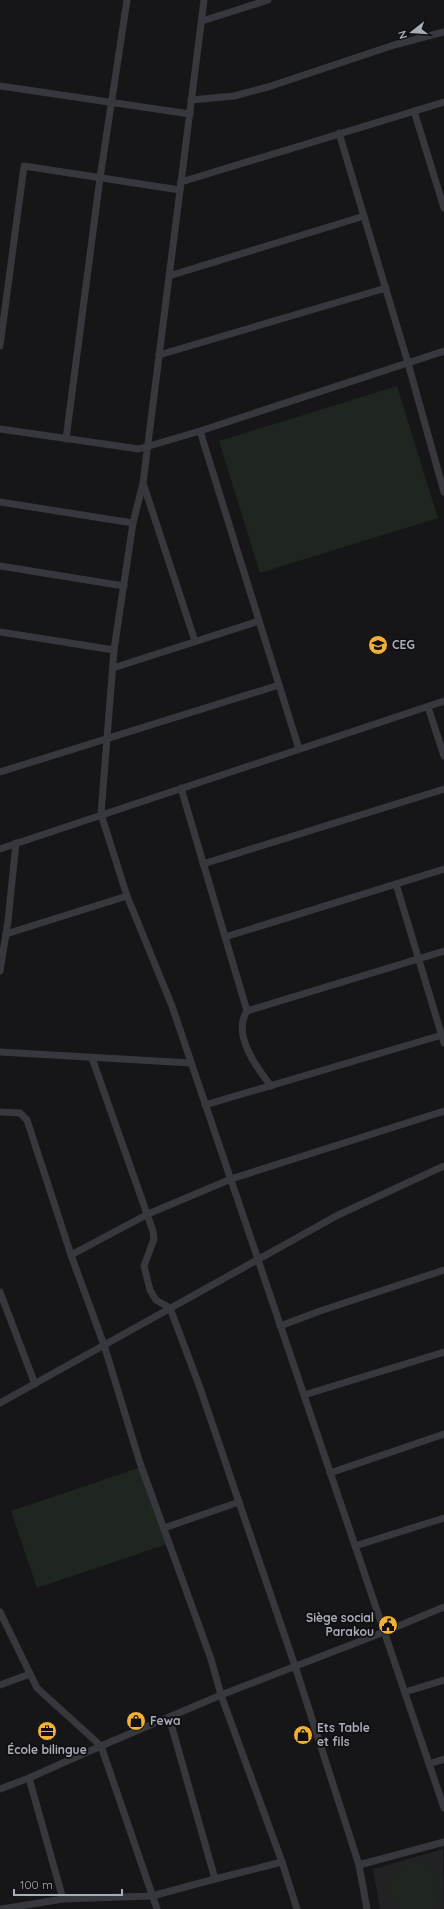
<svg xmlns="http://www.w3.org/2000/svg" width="444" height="1909" font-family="Quicksand,sans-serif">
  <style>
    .built { fill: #222225 }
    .green { fill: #1e261f }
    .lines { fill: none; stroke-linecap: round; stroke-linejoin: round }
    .minor { stroke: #37383d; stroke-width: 7 }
    .labels { text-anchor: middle; stroke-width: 4; stroke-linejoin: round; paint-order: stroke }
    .poi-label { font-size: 12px; font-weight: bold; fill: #a8adb8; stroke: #111113; text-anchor: start }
  </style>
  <rect width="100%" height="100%" fill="#161618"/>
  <path class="built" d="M 443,1849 L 444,1909 L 380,1909 L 373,1869 Z"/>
  <g class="green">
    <path d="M 397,386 L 438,518 L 260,573 L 219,441 Z"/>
    <path d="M 141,1467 L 167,1544 L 37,1588 L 11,1511 Z"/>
    <path d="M 413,1862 C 439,1863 444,1889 433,1909 L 400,1909 C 382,1890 389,1870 413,1862 Z"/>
  </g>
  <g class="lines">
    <g class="minor">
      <path d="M 204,0 L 143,483 L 133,523 L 114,650 L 101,814 L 127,896 L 172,1006 L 444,1808"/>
      <path d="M 202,21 L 268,0"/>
      <path d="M 0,86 L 190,114"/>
      <path d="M 191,100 L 234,96 L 268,87 L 394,45 L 444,32"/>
      <path d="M 414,111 L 444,208"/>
      <path d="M 339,133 L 408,363 L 444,492"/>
      <path d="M 181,182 L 444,102"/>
      <path d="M 169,276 L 364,216"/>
      <path d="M 0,346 L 24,166 L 180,190"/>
      <path d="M 159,355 L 386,288"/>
      <path d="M 0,429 L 139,449 L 200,431 L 444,351"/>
      <path d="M 200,431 L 299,749"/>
      <path d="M 66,439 L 100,178 L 127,0"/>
      <path d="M 143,483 L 195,641"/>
      <path d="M 0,502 L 133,523"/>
      <path d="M 0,566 L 124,586"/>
      <path d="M 0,632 L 114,650"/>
      <path d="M 113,668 L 259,621"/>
      <path d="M 428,707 L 444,756"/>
      <path d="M 0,772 L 279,685"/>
      <path d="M 181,788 L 247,1011"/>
      <path d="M 0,849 L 444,701"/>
      <path d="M 203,864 L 444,789"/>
      <path d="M 396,884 L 444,1043"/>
      <path d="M 6,934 L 127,896"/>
      <path d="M 225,937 L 444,869"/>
      <path d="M 0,971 L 8,921 L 16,843"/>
      <path d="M 0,1052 L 191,1063"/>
      <path d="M 92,1058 L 153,1231 L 154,1239 L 144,1266 L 150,1290 L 156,1300 L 170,1308 L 199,1385 L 295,1666 L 359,1865 L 367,1909"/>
      <path d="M 271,1086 C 256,1067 232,1034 247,1011 L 444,951"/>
      <path d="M 205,1105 L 442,1035"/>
      <path d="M 0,1112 L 20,1113 L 27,1120 L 71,1255 L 104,1345 L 140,1463 L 211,1659 L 221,1695 L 282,1862 L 297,1909"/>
      <path d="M 71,1255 L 148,1214 L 231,1179 L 444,1111"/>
      <path d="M 0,1292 L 35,1384"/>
      <path d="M 280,1326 L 320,1311 L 444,1270"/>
      <path d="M 304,1395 L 444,1352"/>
      <path d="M 0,1403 L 338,1215 L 444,1166"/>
      <path d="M 330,1473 L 444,1434"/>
      <path d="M 164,1528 L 239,1502"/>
      <path d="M 355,1546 L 444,1518"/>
      <path d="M 0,1612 L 37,1688 L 101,1746 L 29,1778 L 0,1789"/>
      <path d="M 0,1685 L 30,1674"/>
      <path d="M 405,1692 L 444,1680"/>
      <path d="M 169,1717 L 215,1879"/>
      <path d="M 429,1764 L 444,1759"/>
      <path d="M 29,1778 L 63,1899"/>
      <path d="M 359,1865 L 444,1842"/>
      <path d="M 2,1909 L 63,1899 L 152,1896 L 215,1879 L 282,1862"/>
      <path d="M 157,1909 L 101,1746 L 221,1695 L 384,1632 L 444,1607"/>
    </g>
  </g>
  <defs>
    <g id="school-disc" transform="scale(1)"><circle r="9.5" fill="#f2b134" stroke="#111113"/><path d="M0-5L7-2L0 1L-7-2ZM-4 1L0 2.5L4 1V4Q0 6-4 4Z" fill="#111"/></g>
    <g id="civic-disc" transform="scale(1)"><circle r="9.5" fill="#f2b134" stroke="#111113"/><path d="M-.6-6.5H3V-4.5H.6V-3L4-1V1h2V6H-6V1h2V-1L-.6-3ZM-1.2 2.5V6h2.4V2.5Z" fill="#111"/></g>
    <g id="shop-disc" transform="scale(1)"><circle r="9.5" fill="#f2b134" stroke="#111113"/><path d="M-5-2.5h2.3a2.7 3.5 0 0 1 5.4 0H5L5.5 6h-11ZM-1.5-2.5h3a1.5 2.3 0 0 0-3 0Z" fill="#111"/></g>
    <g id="office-disc" transform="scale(1)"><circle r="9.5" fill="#f2b134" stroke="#111113"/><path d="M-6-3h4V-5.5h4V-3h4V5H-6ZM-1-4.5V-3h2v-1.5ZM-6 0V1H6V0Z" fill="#111"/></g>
  </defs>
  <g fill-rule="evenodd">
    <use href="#school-disc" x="378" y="645"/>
    <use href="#civic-disc" x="388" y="1625"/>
    <use href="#shop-disc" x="136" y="1721"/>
    <use href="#office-disc" x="47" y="1731"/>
    <use href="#shop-disc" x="303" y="1735"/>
  </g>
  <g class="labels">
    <g class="poi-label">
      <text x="392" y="649">CEG</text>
      <text x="374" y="1622" text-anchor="end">Siège social<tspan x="374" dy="14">Parakou</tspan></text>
      <text x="150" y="1725">Fewa</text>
      <text x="317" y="1732">Ets Table<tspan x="317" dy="14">et fils</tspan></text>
      <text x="47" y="1754" text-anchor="middle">École bilingue</text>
    </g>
  </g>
  <g transform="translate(412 32) rotate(253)" stroke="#111113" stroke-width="3" paint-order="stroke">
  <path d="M0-3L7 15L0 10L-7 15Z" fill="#a8adb8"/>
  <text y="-6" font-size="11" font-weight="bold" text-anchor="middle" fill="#a8adb8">N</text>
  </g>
  <path d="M14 1889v6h108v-6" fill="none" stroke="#a8adb8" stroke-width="2"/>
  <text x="20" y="1889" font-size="12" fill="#a8adb8" stroke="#111113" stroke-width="3" paint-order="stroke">100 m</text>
</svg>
